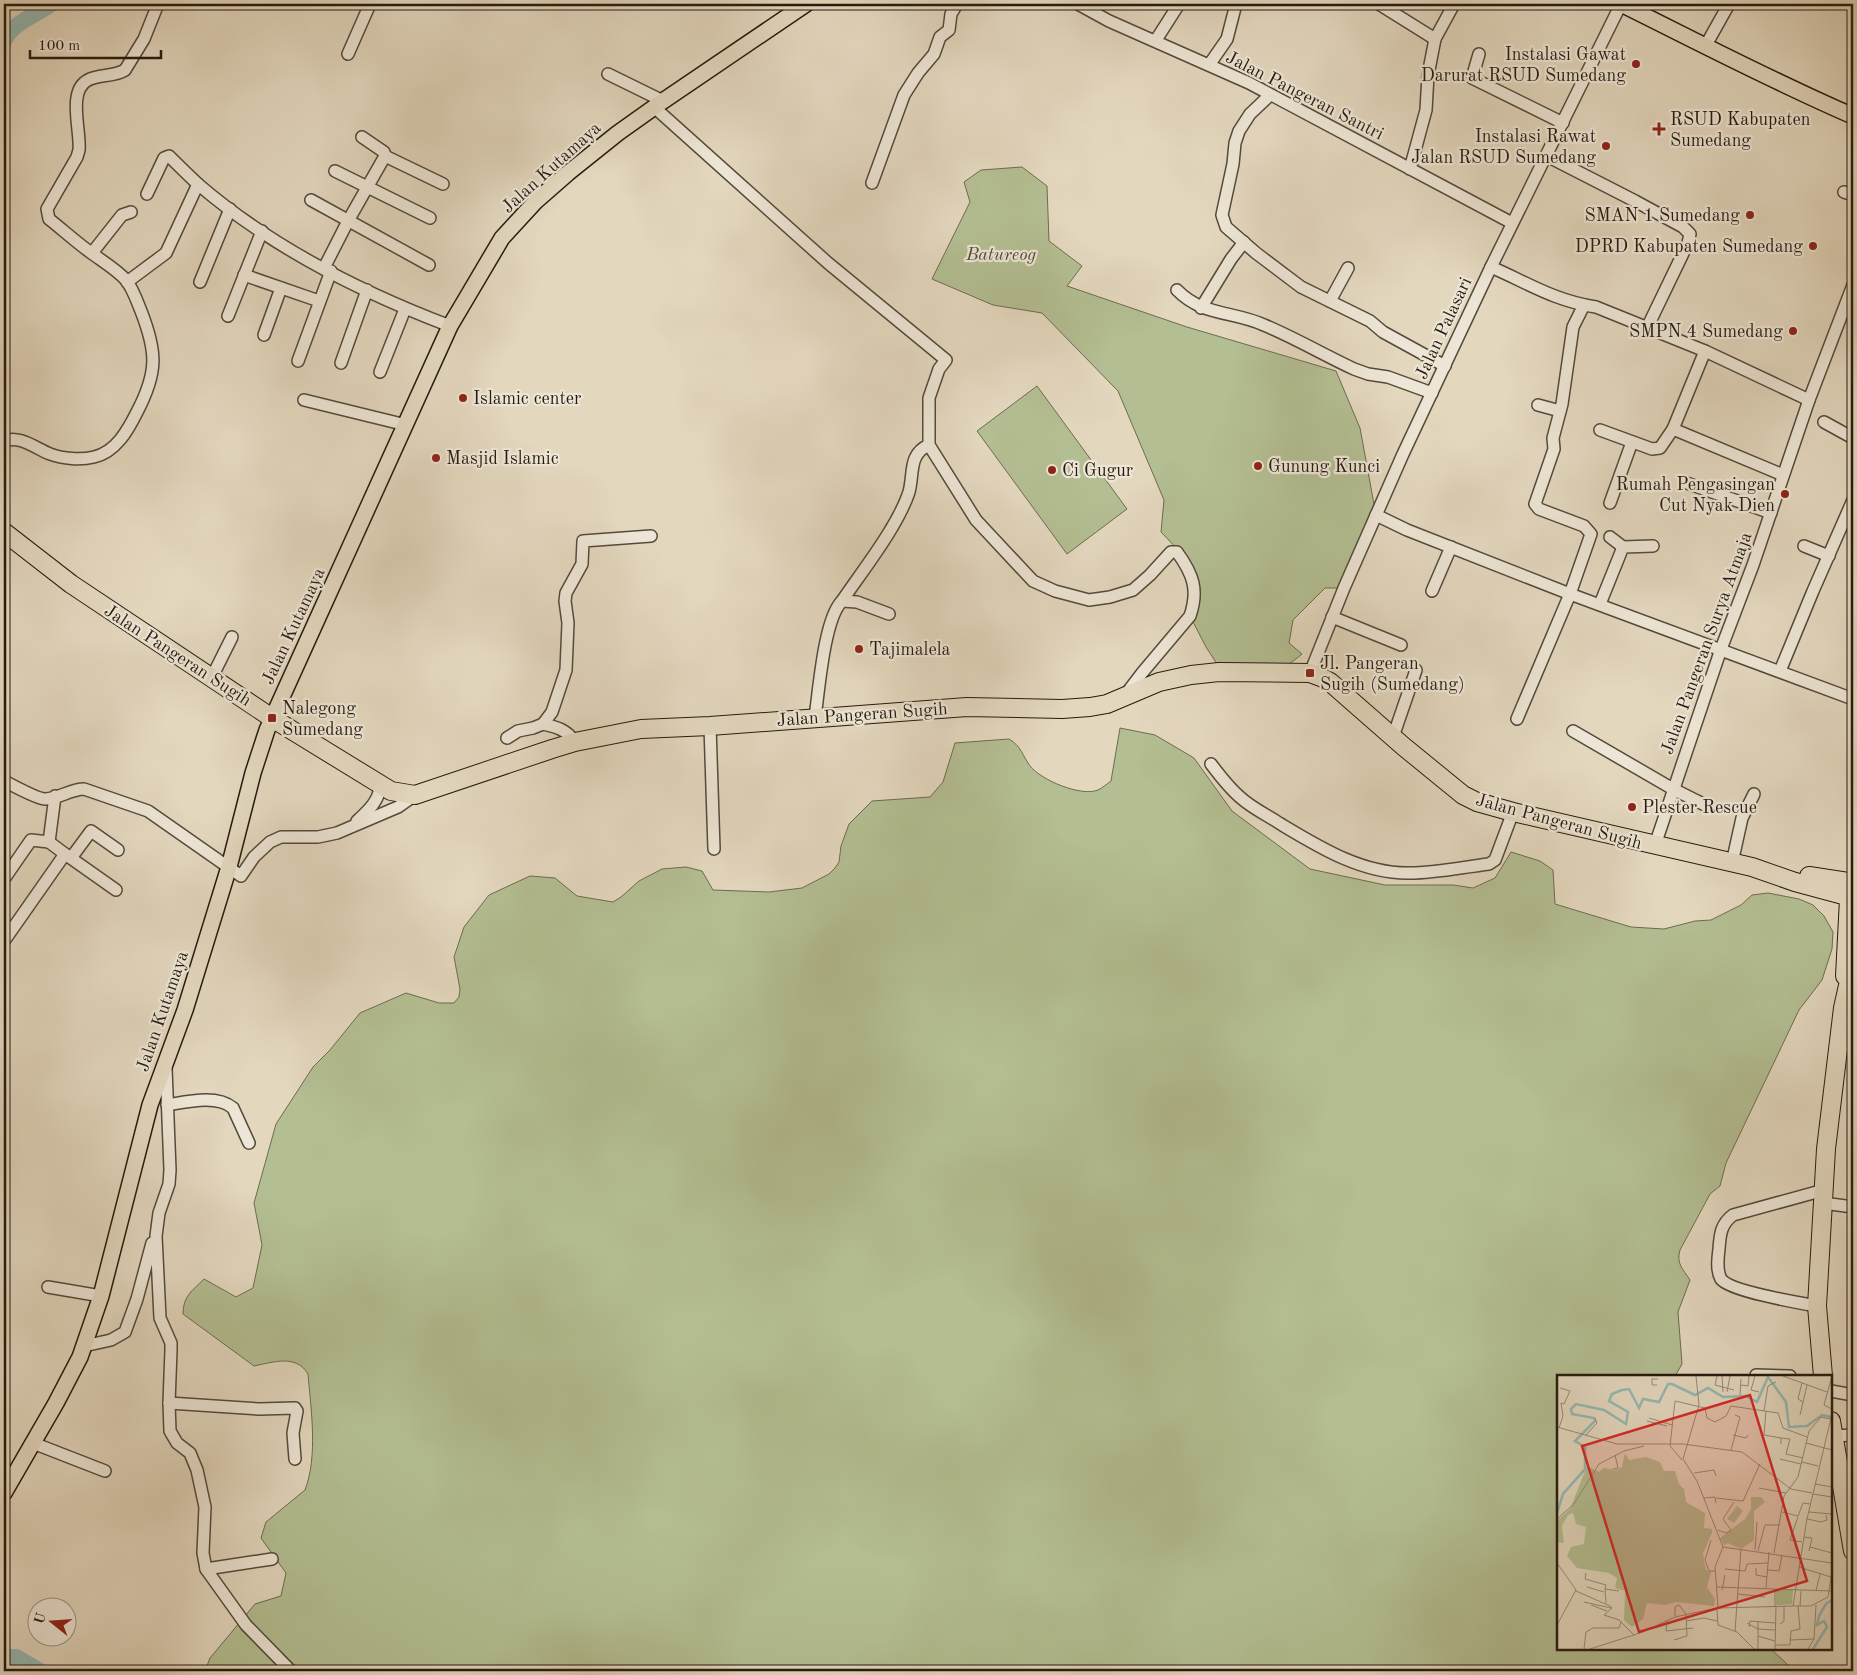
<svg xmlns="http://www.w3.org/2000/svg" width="1857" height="1675" font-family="'Old Standard TT',serif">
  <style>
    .green { fill: #b3be92; stroke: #6c6c50 }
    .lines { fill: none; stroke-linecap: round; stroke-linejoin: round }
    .river { stroke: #95b9b3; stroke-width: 16 }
    .minor-casing { stroke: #544a3b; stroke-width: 14 }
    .major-casing { stroke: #251b0f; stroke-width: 18 }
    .highway-casing { stroke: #251b0f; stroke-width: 20 }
    .minor { stroke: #ede5d5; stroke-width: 11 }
    .major { stroke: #e3d7be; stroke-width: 15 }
    .highway { stroke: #e3d7be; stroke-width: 18 }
    .poi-dot { fill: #8f2418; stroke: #ede5d5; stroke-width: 2 }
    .labels { text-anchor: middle; stroke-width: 4.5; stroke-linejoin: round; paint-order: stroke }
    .poi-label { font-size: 18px; fill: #251b0f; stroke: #ede5d5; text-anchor: start }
    .street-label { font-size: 18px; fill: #251b0f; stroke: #ede5d5 }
    .park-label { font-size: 18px; font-style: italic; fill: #504c36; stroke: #ede5d5 }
    .inset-river { fill: none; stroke: #95b9b3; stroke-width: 2.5 }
    .inset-road { fill: none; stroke: #978c78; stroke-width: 1 }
    .view { fill: #d62828; fill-opacity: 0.15; stroke: #d62828; stroke-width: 2.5 }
    .inset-edge { fill: none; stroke: #251b0f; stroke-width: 2.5 }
  </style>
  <rect width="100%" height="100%" fill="#e3d7be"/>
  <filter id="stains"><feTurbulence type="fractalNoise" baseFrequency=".004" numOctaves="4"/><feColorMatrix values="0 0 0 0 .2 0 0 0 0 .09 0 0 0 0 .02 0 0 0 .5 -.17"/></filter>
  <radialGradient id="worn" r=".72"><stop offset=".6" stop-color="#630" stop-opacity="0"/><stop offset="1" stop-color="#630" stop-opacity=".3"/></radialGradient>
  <g class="green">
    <path d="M 1022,167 L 1047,186 L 1049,241 L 1082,266 L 1067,286 L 1187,327 L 1336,371 L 1360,428 L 1376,515 L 1344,588 L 1325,588 L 1293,620 L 1289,643 L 1302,654 L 1276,675 L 1224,675 L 1206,647 L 1190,616 L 1189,575 L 1179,551 L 1161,532 L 1164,500 L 1118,391 L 1042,313 L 993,305 L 932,279 L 970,202 L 964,182 L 981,170 Z"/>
    <path d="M 1037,386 L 1127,509 L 1067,554 L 977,431 Z"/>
    <path d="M 1120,728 L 1155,735 L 1194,758 L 1232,811 L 1310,869 L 1385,885 L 1453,885 L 1473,888 L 1495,878 L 1511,852 L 1540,861 L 1553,870 L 1555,904 L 1631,927 L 1664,929 L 1695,921 L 1711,920 L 1741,905 L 1752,895 L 1768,893 L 1799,899 L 1813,905 L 1824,916 L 1833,932 L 1832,949 L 1822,980 L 1799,1010 L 1726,1163 L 1720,1186 L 1710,1194 L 1680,1250 C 1676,1264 1683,1269 1690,1280 L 1678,1312 L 1682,1364 L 1675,1376 L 1558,1376 L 1558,1649 L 1771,1649 L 1787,1664 L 1791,1671 L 205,1671 L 210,1658 L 255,1604 L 281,1596 L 286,1573 L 261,1538 L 266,1522 L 305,1490 C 318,1456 311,1410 308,1374 C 296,1354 274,1362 254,1366 L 183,1314 C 183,1296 192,1291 204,1279 L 236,1297 L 253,1288 L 262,1245 L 254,1203 L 276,1124 L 313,1067 L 330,1050 L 360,1013 L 406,993 L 439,1003 L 454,1003 L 459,997 L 460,989 L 454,957 L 464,927 L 489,895 L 530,876 L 555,878 L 577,896 L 613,902 L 621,897 L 639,881 L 662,869 L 686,867 L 702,871 L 713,890 L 769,892 L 802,888 L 829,874 L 835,868 L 839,862 L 841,846 L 849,824 L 872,801 L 930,797 L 943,782 L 955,743 L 1009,739 C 1022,747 1022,755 1030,766 C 1041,780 1081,797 1098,790 C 1102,788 1107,784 1111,781 Z"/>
  </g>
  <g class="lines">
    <g class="river">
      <path d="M 4,41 C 13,22 35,16 51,4"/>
      <path d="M 4,1657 L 16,1657 L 40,1671"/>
    </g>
    <g class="minor-casing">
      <g id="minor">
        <path d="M 1078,4 L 1109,21 L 1249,83 L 1512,223"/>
        <path d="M 1379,4 L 1435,39 L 1454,4"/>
        <path d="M 1156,40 L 1179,4"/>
        <path d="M 1706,45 L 1729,4"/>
        <path d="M 348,54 L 370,4"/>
        <path d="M 1479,54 L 1472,78 L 1563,123"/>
        <path d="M 1209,65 L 1227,39 L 1236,4"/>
        <path d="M 608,74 L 663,101"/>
        <path d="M 1270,95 L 1250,114 L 1239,131 L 1235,143 L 1233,164 L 1222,215 L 1226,227 L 1256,253 L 1301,287 L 1370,321 L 1383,332 L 1445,366"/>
        <path d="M 654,107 L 828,263 L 946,360 L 939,369 L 929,398 L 929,445 L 976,520 L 1033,581 L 1055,591 L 1089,600 L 1110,597 L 1133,590 L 1150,575 L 1171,552 L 1177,552 C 1193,574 1199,590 1190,616 L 1142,673 L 1126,694"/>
        <path d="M 385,156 L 443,184"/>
        <path d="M 1547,156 L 1635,201 L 1683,227 L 1690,234 L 1688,243 L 1647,328"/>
        <path d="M 1410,169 L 1426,110 L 1428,75 L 1435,39"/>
        <path d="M 335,171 L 430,218"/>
        <path d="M 872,183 L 904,95 L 918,73 L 934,54 L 940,37 L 949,30 L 951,14 L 957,4"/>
        <path d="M 1844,192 L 1853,195"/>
        <path d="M 147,194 L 164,158 L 169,156 C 179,166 189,176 199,185 C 270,246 363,293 450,326"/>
        <path d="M 311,200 L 429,265"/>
        <path d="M 92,253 L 122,215 L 131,212"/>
        <path d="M 1491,267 C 1528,283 1555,301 1596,307 L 1705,351 L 1809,400"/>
        <path d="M 324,268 L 348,221 L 385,156 L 384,152 L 362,137"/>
        <path d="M 244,275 L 319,301"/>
        <path d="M 127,282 L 166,253 L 198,184"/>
        <path d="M 200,282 L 230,209"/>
        <path d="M 1177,290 C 1202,316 1233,311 1264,325 C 1295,338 1324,355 1354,369 L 1368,374 L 1388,377 L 1432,393"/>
        <path d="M 1330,301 L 1348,268"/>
        <path d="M 1201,308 L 1231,259 L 1244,242"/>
        <path d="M 228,316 L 262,231"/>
        <path d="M 264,335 L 281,288"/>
        <path d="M 298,361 L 331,271"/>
        <path d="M 341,363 L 367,290"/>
        <path d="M 380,372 L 405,309"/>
        <path d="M 304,400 L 406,425"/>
        <path d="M 1538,405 L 1560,411"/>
        <path d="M 1824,422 L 1853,438"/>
        <path d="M 1673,429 L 1783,475"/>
        <path d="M 1600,430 L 1652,449 L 1660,448 L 1673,429 L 1705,351"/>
        <path d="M 4,441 C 20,435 35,448 50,454 C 63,459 81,460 94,457 C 116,452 128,430 137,412 C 158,372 157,352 141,311 C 137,301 133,289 126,280 C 116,269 102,261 90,252 C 76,242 63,230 49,219 L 47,209 L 77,157 L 79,150 C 81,131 67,91 88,80 C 99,74 114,77 125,70 L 144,39 L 158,4"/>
        <path d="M 1684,482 L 1771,513"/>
        <path d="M 1610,503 L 1632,442"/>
        <path d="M 1376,515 L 1407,530 L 1570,594 L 1853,699"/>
        <path d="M 1610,537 L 1623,547"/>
        <path d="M 1804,546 L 1829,556"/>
        <path d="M 1432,591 L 1451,547"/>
        <path d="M 842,601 C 863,570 898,526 909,492 C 914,474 908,454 929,445"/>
        <path d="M 1600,604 L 1623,547 L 1653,546"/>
        <path d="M 1332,617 L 1401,645"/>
        <path d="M 1780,671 L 1813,591 L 1853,500"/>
        <path d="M 1310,673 L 1344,588 L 1403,454 L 1491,267 L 1621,4"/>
        <path d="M 212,677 L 232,637"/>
        <path d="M 815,717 C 819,690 824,619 842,601 L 857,602 L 889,614"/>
        <path d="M 1517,719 L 1570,594 L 1591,534 L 1584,526 L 1539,509 L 1535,504 L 1554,449 L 1553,438 L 1562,404 L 1573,327 L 1584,305"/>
        <path d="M 710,726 L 714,849"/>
        <path d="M 1573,731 L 1673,789 L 1705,805"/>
        <path d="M 1393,737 L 1416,670"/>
        <path d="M 507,738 L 518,731 L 533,728 L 543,724"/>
        <path d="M 575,742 C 567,730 557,727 543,724 L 552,712 L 566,670 L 568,623 L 565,601 L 566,593 L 582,564 L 583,541 L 651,536"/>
        <path d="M 1211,764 C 1220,776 1229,788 1241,798 C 1252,808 1267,815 1279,823 C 1319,847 1362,874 1410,873 C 1436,873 1463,867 1489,864 L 1495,860 L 1513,812"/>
        <path d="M 4,781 C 12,785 37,799 45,799 C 58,799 71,789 84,789 L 148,811 L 241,876 L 254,857 L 270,842 L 281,837 L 318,837 L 337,833 L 398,807 L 415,795"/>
        <path d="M 357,821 C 368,811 380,800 380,785"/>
        <path d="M 1655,845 L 1721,649 L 1753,565 L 1809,400 L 1853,285"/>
        <path d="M 65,854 L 116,890"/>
        <path d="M 71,858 L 91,831 L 118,850"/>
        <path d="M 1732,863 L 1742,818 L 1754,794"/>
        <path d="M 4,879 L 31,840 L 49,842 L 55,796"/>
        <path d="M 4,941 L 65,854 L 49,842"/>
        <path d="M 166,1068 L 170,1170 L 169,1184 L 159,1213 L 156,1236 L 160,1318 L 171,1343 L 171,1350 L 169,1403 L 170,1431 L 177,1443 L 190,1453 L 197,1470 L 205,1507 L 203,1553 L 206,1569 L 246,1625 L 291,1671"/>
        <path d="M 167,1105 C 186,1102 217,1094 233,1108 L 249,1143"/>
        <path d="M 1823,1203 L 1853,1207"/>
        <path d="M 48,1287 L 101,1296"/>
        <path d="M 1817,1306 C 1800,1303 1729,1291 1721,1279 C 1716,1270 1718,1258 1719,1249 C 1720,1234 1721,1224 1733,1215 L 1824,1190"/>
        <path d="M 84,1346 L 111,1340 L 125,1332 L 137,1299 L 152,1243"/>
        <path d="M 1756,1375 L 1790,1376"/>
        <path d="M 1831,1391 L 1853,1395"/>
        <path d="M 169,1403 L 259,1409 L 295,1408 L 297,1411 L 293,1433 L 295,1459"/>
        <path d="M 1833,1436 L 1853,1435"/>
        <path d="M 33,1443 L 105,1471"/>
        <path d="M 206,1569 L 272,1559"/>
      </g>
    </g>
    <g class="major-casing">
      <g id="major">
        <path d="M 1621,4 C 1698,42 1774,82 1853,116"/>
        <path d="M 4,1493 L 56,1403 L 80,1357 L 101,1296 L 150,1105 L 185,1010 L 229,867 L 253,773 L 267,730 L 450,326 L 502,238 L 536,201 L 568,173 L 618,133 L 663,101 L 806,4"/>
      </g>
    </g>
    <g class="highway-casing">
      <g id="highway">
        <path d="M 4,532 L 71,584 L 272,718 L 391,791 L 415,795 L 552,749 L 575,742 L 641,729 L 710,726 L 967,707 L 1062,709 L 1090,707 L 1107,704 L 1159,682 L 1191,675 L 1219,672 L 1310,673 L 1321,677 L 1330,682 L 1403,746 L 1463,795 L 1477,802 L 1513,812 L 1752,867 L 1795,882 L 1847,896 L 1853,903"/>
        <path d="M 1809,876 L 1848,882"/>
        <path d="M 1845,976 L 1849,899"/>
        <path d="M 1823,1376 L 1817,1306 L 1826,1149 L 1843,1008 L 1853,963"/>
        <path d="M 1831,1421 L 1853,1551"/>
      </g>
    </g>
    <use href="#minor" class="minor"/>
    <use href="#major" class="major"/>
    <use href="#highway" class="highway"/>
  </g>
  <g class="poi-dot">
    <circle cx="1636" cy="64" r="5"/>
    <path d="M1656.5 121.5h5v5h5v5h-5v5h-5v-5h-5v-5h5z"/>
    <circle cx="1606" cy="146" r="5"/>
    <circle cx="1750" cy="215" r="5"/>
    <circle cx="1813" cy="246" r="5"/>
    <circle cx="1793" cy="331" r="5"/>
    <circle cx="463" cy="398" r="5"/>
    <circle cx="436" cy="458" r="5"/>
    <circle cx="1258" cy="466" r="5"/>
    <circle cx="1052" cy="470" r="5"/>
    <circle cx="1785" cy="494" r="5"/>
    <circle cx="859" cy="649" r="5"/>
    <rect x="1305" y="668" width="10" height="10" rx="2.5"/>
    <rect x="267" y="713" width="10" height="10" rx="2.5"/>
    <circle cx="1632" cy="807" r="5"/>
  </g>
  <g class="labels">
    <g class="poi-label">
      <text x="1626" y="60" text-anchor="end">Instalasi Gawat<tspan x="1626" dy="21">Darurat RSUD Sumedang</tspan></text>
      <text x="1670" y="125">RSUD Kabupaten<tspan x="1670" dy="21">Sumedang</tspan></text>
      <text x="1596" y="142" text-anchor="end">Instalasi Rawat<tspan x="1596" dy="21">Jalan RSUD Sumedang</tspan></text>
      <text x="1740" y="221" text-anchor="end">SMAN 1 Sumedang</text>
      <text x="1803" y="252" text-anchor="end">DPRD Kabupaten Sumedang</text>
      <text x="1783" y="337" text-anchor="end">SMPN 4 Sumedang</text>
      <text x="473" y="404">Islamic center</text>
      <text x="446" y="464">Masjid Islamic</text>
      <text x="1268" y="472">Gunung Kunci</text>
      <text x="1062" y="476">Ci Gugur</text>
      <text x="1775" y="490" text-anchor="end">Rumah Pengasingan<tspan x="1775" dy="21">Cut Nyak Dien</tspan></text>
      <text x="869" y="655">Tajimalela</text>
      <text x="1320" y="669">Jl. Pangeran<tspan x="1320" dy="21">Sugih (Sumedang)</tspan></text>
      <text x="282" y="714">Nalegong<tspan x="282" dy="21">Sumedang</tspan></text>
      <text x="1642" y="813">Plester Rescue</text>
    </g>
    <g class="street-label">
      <text transform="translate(1305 95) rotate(27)" y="6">Jalan Pangeran Santri</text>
      <text transform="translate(551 167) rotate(-42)" y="6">Jalan Kutamaya</text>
      <text transform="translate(1443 328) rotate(-65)" y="6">Jalan Palasari</text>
      <text transform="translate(293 626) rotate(-65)" y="6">Jalan Kutamaya</text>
      <text transform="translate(1706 643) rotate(-70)" y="6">Jalan Pangeran Surya Atmaja</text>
      <text transform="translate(178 655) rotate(33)" y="6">Jalan Pangeran Sugih</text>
      <text transform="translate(862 714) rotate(-4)" y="6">Jalan Pangeran Sugih</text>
      <text transform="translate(1559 821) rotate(15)" y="6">Jalan Pangeran Sugih</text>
      <text transform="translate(162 1011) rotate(-71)" y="6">Jalan Kutamaya</text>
    </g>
    <g class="park-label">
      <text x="1001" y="260">Batureog</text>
    </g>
  </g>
  <g transform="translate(1557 1375)">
    <rect width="275" height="275" fill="#e3d7be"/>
    <path d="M 68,78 L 72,85 L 89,82 L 103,87 L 107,96 L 118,96 L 122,109 L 127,114 L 129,127 L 148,138 L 147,153 L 155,154 L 155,158 L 146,178 L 147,186 L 149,195 L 154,197 L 150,212 L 158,224 L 157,231 L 119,227 L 108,230 L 90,228 L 86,244 L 75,252 L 67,245 L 68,216 L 58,213 L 60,203 L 52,198 L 20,193 L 10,181 L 14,172 L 27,169 L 29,152 L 19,149 L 16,138 L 11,140 L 5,151 L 7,168 L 0,167 L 0,146 L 13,134 L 30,91 L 42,97 L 47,93 L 59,95 L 65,92 ZM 194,122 L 204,122 L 208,127 L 197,136 L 197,165 L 184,174 L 171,168 L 167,170 L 163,163 L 188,144 L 194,134 ZM 180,131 L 186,136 L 177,148 L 170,144 ZM 219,214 L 236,215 L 235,229 L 219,230 Z" fill="#b3be92"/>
    <path class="inset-river" d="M 0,138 L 6,119 L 28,94 L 28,72 L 18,66 L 38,46 L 37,43 L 15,39 L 14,34 L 19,29 L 47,35 L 69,49 L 71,37 L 52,26 L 55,19 L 65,15 L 72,14 L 82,33 L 86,24 L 102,27 L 111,9 L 115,9 L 138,20 L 151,13 L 166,22 L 189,21 L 200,27 L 211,2 L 229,27 L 232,52 L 250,51 L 265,40 L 275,42M 256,274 L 270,252 L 267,246 L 260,250 L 262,241 L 269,229 L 275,225"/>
    <path class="inset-road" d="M 139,1 L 142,30 L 126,84 L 140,106 L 166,172 L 158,192 L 161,232M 160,1 L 158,10 L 177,15M 165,1 L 166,17M 198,1 L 194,15 L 202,17M 226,1 L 270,17M 275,1 L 267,30 L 275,34M 245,8 L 241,24 L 246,27M 100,10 L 95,10 L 95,4 L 101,4M 184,10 L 191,11 L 192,1M 170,17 L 173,1M 183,20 L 184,4M 207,36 L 211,11 L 219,7M 209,36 L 207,60 L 224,63M 243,40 L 250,10M 92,43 L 115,50M 90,46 L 110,51M 0,52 L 60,69 L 126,69 L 185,77 L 234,114 L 255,118M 2,53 L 6,41 L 4,28 L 7,29 L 13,16 L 3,13M 29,60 L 40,48 L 38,43M 176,60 L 189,63 L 191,60M 249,68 L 275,75M 224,69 L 224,63 L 233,64 L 229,79 L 246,83M 174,75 L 183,42 L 178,40M 223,84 L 244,89M 125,85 L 113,71 L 118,26 L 148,33 L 150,43 L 158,47 L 169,41 L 174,31 L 221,38 L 226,53 L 250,62M 245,87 L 261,91M 56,94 L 61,93 L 58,80M 137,98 L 157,95 L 159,101M 258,109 L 275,112M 202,113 L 229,118M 256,119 L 275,122M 147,123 L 158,122 L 159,128M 159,123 L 186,126 L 203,89M 225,137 L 241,141 L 246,128 L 253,129M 252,137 L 275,139M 241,142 L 233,165 L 245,167M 0,144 L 17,129 L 42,89 L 67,76 L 87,71M 250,144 L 264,147 L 270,145 L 269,140M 161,155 L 169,158 L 174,155 L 166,144 L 177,127M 247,162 L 255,163 L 252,176M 154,165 L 148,185 L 152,196 L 158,196M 166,172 L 275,188M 253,172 L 275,178M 198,175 L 200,147M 201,176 L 208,150 L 223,150M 217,178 L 227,121 L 241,102 L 252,56 L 264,42 L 274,44M 0,188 L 19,215 L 0,250M 242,192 L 274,202M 199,193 L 199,200 L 210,202M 168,194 L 188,196 L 190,189 L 211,188M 211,195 L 222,196 L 225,180M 29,198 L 28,204 L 49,210 L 48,214M 30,212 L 47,217M 160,212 L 275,216M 209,213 L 212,177M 165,215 L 168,200M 19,216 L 53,231 L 55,233 L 47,240 L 62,245 L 77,260M 259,216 L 263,199M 181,219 L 208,222M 27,227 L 54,233M 49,228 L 48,214 L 62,216M 34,230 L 50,236M 218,231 L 218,214M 236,231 L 254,231 L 271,222 L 275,197M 243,231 L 244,216M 162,233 L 236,231 L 250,144 L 275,39M 160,235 L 161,250 L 180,257 L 197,274M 118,241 L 118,232 L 122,230 L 129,239M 110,246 L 109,256 L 136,253M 129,246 L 147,243 L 160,246M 190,248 L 201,254 L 201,247M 223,249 L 227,246 L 227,231M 192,252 L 193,246 L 218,248M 178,256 L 184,174M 201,261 L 218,266M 117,265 L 130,261 L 129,240M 233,265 L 257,264M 218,270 L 233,270 L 234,256 L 243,254 L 241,231M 27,274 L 29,257 L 36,253 L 62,253 L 64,247M 33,274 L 86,257 L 118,242 L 160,233M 201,274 L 201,254 L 218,255M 218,274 L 219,231M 251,274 L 257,264 L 259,230"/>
    <path class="view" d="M 193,20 L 250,206 L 82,257 L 25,71 Z"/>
    <rect width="275" height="275" class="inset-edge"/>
  </g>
  <rect width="1857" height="1675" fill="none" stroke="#e3d7be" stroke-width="20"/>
  <rect x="5" y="5" width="1847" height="1665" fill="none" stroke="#251b0f" stroke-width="2.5"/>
  <rect x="10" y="10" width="1837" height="1655" fill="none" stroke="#251b0f"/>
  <g transform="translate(52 1622) rotate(287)"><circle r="24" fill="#ede5d5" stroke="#9d9486"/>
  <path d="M0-4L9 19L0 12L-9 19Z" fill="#8f2418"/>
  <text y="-8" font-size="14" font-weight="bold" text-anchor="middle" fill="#251b0f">U</text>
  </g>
  <path d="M30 50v8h131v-8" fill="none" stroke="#251b0f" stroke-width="2.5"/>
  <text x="38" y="50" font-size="15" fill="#251b0f" stroke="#ede5d5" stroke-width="4" paint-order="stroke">100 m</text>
  <rect width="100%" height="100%" filter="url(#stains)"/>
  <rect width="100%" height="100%" fill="url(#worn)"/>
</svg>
